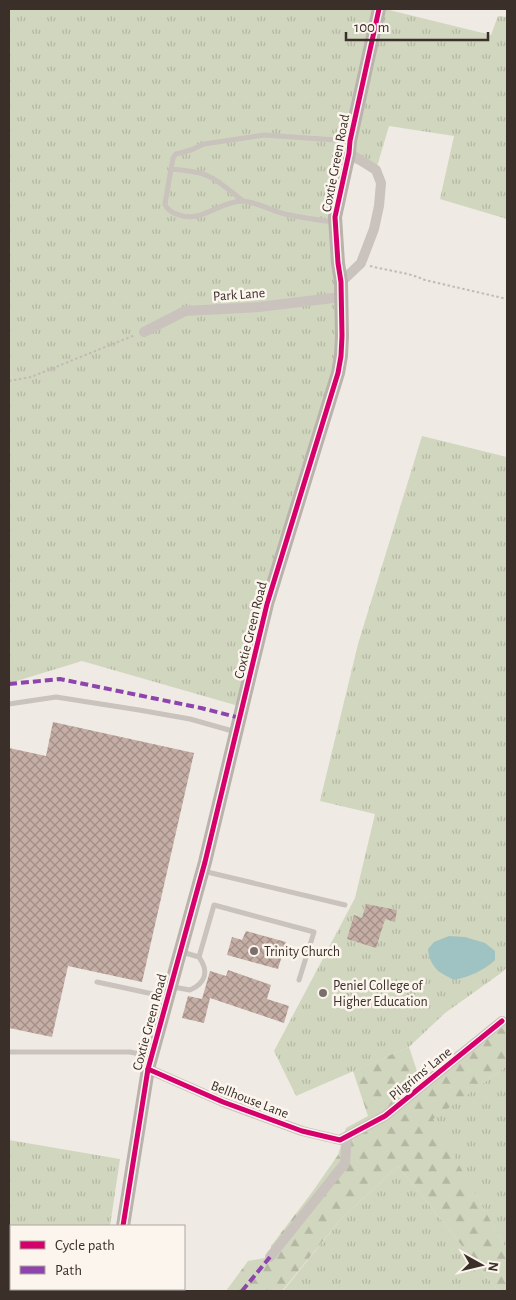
<svg xmlns="http://www.w3.org/2000/svg" width="516" height="1300" font-family="'Alegreya Sans',sans-serif">
  <style>
    .grass { fill: url(#grass-tufts) }
    .forest { fill: url(#forest-firs) }
    .water { fill: #9fc3c2 }
    .building { fill: url(#building-cross-hatch) }
    .lines { fill: none; stroke-linecap: round; stroke-linejoin: round }
    .path { stroke: #c2bbb5; stroke-width: 2; stroke-dasharray: 2.5 2.5; stroke-linecap: butt }
    .lane { stroke: #c9c2bd; stroke-width: 5 }
    .street { stroke: #c9c2bd; stroke-width: 10 }
    .secondary { stroke: #bab2ad; stroke-width: 14 }
    .quiet { stroke: #8e44ad; stroke-width: 4; stroke-dasharray: 8 4; stroke-linecap: butt }
    .cycleway-casing { stroke: #fbf5ed; stroke-width: 8 }
    .cycleway { stroke: #d6006c; stroke-width: 5 }
    .poi-dot { fill: #7a706b; stroke: #fbf5ed; stroke-width: 2 }
    .labels { text-anchor: middle; stroke-width: 5; stroke-linejoin: round; paint-order: stroke }
    .street-label { font-size: 14px; fill: #3b2f2a; stroke: #fbf5ed }
    .poi-label { font-size: 14px; fill: #3b2f2a; stroke: #fbf5ed; text-anchor: start }
  </style>
  <defs>
    <pattern id="grass-tufts" width="24" height="20" patternUnits="userSpaceOnUse" patternTransform="scale(1.25)"><rect width="24" height="20" fill="#d1d6be"/><path d="M3 7l-1-3M5 7V3M7 7l1-3M15 17l-1-3M17 17v-4M19 17l1-3" fill="none" stroke="#b4b8a3"/></pattern>
    <pattern id="forest-firs" width="22" height="20" patternUnits="userSpaceOnUse" patternTransform="scale(1.25)"><rect width="22" height="20" fill="#d1d6be"/><path d="M5 1l3.5 6h-7zM16 11l3.5 6h-7z" fill="#b4b8a3"/></pattern>
    <pattern id="building-cross-hatch" width="8" height="8" patternUnits="userSpaceOnUse" patternTransform="scale(1.25)"><rect width="8" height="8" fill="#c5aea5"/><path d="M0 0l8 8M0 8l8-8" fill="none" stroke="#a18e87"/></pattern>
  </defs>
  <rect width="100%" height="100%" fill="#f0eae4"/>
  <g class="grass">
    <path d="M 9,9 L 385,9 L 491,35 L 498,16 L 507,17 L 507,219 L 440,199 L 454,136 L 389,126 L 376,170 L 350,162 L 340,224 L 342,336 L 242,707 L 82,661 L 10,683 L 9,681 Z"/>
    <path d="M 422,436 L 507,457 L 507,967 L 501,973 L 445,1013 L 409,1047 L 296,1096 L 274,1051 L 355,898 L 375,814 L 320,801 L 358,644 Z"/>
    <path d="M 507,1066 L 507,1250 L 432,1119 Z"/>
    <path d="M 9,1140 L 120,1159 L 110,1226 L 11,1226 L 11,1289 L 100,1289 L 100,1291 L 9,1291 Z"/>
    <path d="M 398,1166 L 495,1287 L 499,1291 L 283,1291 L 341,1219 Z"/>
  </g>
  <path class="forest" d="M 507,1016 L 507,1066 L 433,1119 L 507,1250 L 507,1291 L 499,1291 L 495,1287 L 398,1166 L 341,1219 L 282,1291 L 226,1291 L 248,1261 L 270,1257 L 271,1246 L 310,1195 L 338,1155 L 346,1128 L 368,1116 L 353,1071 L 409,1047 L 422,1086 Z"/>
  <path class="water" d="M 449,936 L 465,937 L 485,943 L 495,951 L 495,960 C 484,971 468,977 454,980 C 438,972 430,967 428,949 L 434,942 Z"/>
  <g class="building">
    <path d="M 53,722 L 194,753 L 142,982 L 68,966 L 52,1037 L 9,1028 L 9,748 L 46,756 Z"/>
    <path d="M 366,904 L 397,910 L 395,922 L 385,919 L 376,948 L 347,939 L 354,915 L 362,918 Z"/>
    <path d="M 246,931 L 286,942 L 278,969 L 227,955 L 232,937 L 242,940 Z"/>
    <path d="M 228,970 L 271,985 L 267,999 L 289,1006 L 284,1023 L 210,998 L 204,1023 L 182,1018 L 188,996 L 202,999 L 210,971 L 226,976 Z"/>
  </g>
  <g class="lines">
    <g class="path">
      <path d="M 370,266 C 388,271 408,272 425,280 L 507,299"/>
      <path d="M 9,381 L 31,377 L 135,335"/>
      <path d="M 9,681 L 10,683"/>
    </g>
    <g class="lane">
      <path d="M 171,169 C 183,170 195,171 206,175 C 220,181 231,192 243,201"/>
      <path d="M 335,222 C 318,220 302,218 285,214 C 271,211 256,201 241,201 C 219,202 201,223 179,215 C 172,213 167,210 165,204 L 173,158 L 176,154 L 191,150 L 204,144 L 264,135 L 350,141"/>
      <path d="M 9,704 L 56,697 L 139,710 L 190,719 L 236,732"/>
      <path d="M 203,871 L 345,905"/>
      <path d="M 182,952 L 199,957 L 214,905 L 314,932 L 299,980"/>
      <path d="M 97,982 L 167,997"/>
      <path d="M 173,987 L 190,990 C 206,983 209,971 199,957"/>
      <path d="M 9,1052 L 130,1052 L 150,1056"/>
    </g>
    <g class="street">
      <path d="M 341,282 L 361,263 L 374,229 L 379,206 L 381,183 L 376,170 L 349,153"/>
      <path d="M 144,332 L 185,311 L 259,307 L 341,297"/>
      <path d="M 148,1069 L 223,1102 L 302,1131 L 340,1140 L 385,1116 L 502,1021"/>
      <path d="M 270,1257 L 345,1163 L 347,1136"/>
    </g>
    <g class="secondary">
      <path d="M 123,1226 L 148,1069 L 205,862 L 267,604 L 338,373 L 341,356 L 342,336 L 341,282 L 338,263 L 335,217 L 349,153 L 350,141 L 379,9"/>
      <path d="M 114,1291 L 114,1289"/>
    </g>
    <g class="quiet">
      <path d="M 9,684 L 60,679 L 201,708 L 240,718"/>
      <path d="M 242,1291 L 270,1257"/>
    </g>
    <g class="cycleway-casing">
      <g id="cycleway">
        <path d="M 148,1069 L 223,1102 L 302,1131 L 340,1140 L 385,1116 L 502,1021"/>
        <path d="M 123,1226 L 148,1069 L 205,862 L 267,604 L 338,373 L 341,356 L 342,336 L 341,282 L 338,263 L 335,217 L 349,153 L 350,141 L 379,9"/>
      </g>
    </g>
    <use href="#cycleway" class="cycleway"/>
  </g>
  <g class="poi-dot">
    <circle cx="254" cy="951" r="5"/>
    <circle cx="323" cy="993" r="5"/>
  </g>
  <g class="labels">
    <g class="street-label">
      <text transform="translate(335 163) rotate(-79)" y="5">Coxtie Green Road</text>
      <text transform="translate(239 294) rotate(-4)" y="5">Park Lane</text>
      <text transform="translate(250 630) rotate(-76)" y="5">Coxtie Green Road</text>
      <text transform="translate(149 1022) rotate(-75)" y="5">Coxtie Green Road</text>
      <text transform="translate(420 1073) rotate(-39)" y="5">Pilgrims' Lane</text>
      <text transform="translate(250 1099) rotate(21)" y="5">Bellhouse Lane</text>
    </g>
    <g class="poi-label">
      <text x="264" y="956">Trinity Church</text>
      <text x="333" y="990">Peniel College of<tspan x="333" dy="16">Higher Education</tspan></text>
    </g>
  </g>
  <rect width="516" height="1300" fill="none" stroke="#3b2f2a" stroke-width="20"/>
  <rect x="10" y="1225" width="175" height="65" fill="#fbf5ed" stroke="#aea69f"/>
  <rect x="20" y="1241" width="25" height="8" fill="#d6006c" stroke="#aea69f"/>
  <text x="55" y="1250" font-size="15" fill="#3b2f2a">Cycle path</text>
  <rect x="20" y="1266" width="25" height="8" fill="#8e44ad" stroke="#aea69f"/>
  <text x="55" y="1275" font-size="15" fill="#3b2f2a">Path</text>
  <g transform="translate(481 1265) rotate(98)" stroke="#fbf5ed" stroke-width="4" paint-order="stroke">
  <path d="M0-4L9 19L0 12L-9 19Z" fill="#3b2f2a"/>
  <text y="-8" font-size="14" font-weight="bold" text-anchor="middle" fill="#3b2f2a">N</text>
  </g>
  <path d="M346 32v8h142v-8" fill="none" stroke="#3b2f2a" stroke-width="2.5"/>
  <text x="354" y="32" font-size="15" fill="#3b2f2a" stroke="#fbf5ed" stroke-width="4" paint-order="stroke">100 m</text>
</svg>
